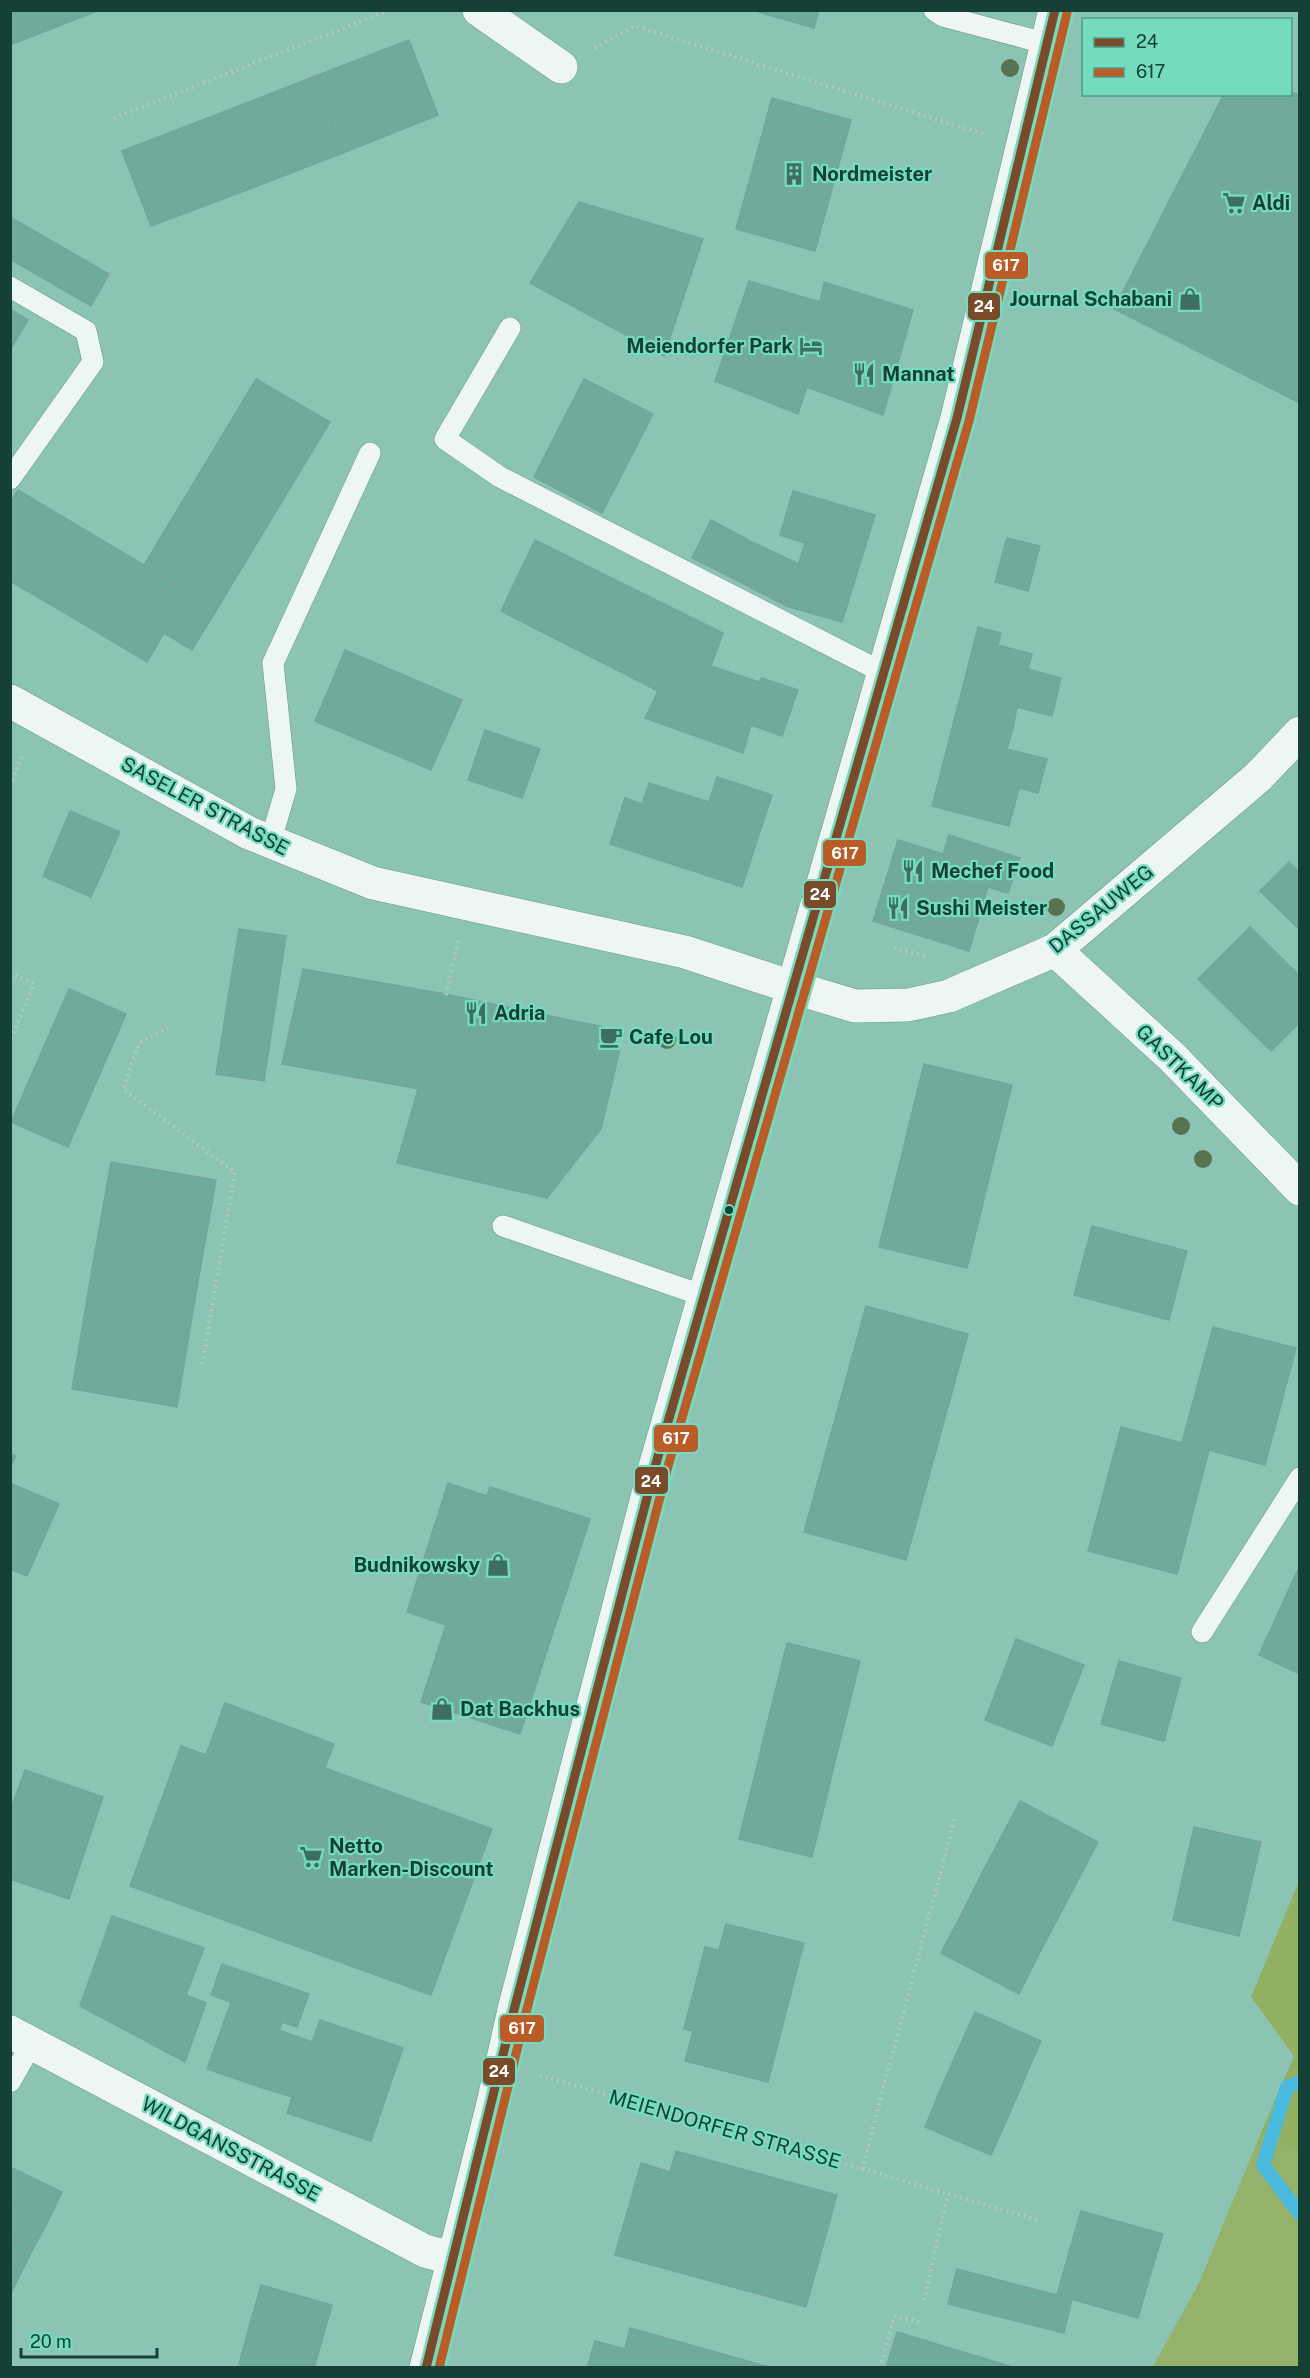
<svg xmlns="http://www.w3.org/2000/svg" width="1310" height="2378" font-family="'Public Sans',sans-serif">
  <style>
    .green { fill: #95b26a }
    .forest { fill: #92af62 }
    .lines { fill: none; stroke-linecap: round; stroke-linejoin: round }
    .stream { stroke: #49bade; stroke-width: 14 }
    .building { fill: #70aa9b; stroke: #77a498; stroke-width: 1.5 }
    .lane-casing { stroke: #6a998c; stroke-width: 22 }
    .street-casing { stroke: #6a998c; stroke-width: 34 }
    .secondary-casing { stroke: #6a998c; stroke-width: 34 }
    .primary-casing { stroke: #6a998c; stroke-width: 34 }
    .path { stroke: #b8c9c4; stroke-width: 4; stroke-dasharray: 1.5 4.5; stroke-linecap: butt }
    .lane { stroke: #eef6f4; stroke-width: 21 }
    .street { stroke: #eef6f4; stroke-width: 33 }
    .secondary { stroke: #eef6f4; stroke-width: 33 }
    .primary { stroke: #eef6f4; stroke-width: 33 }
    .bus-1-casing { stroke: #75dbbe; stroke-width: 14 }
    .bus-2-casing { stroke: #75dbbe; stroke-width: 14 }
    .bus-1 { stroke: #7a4b2a; stroke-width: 9 }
    .bus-2 { stroke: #ba5c27; stroke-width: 9 }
    .tree { fill: #587351 }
    .bus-dot { fill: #144035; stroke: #75dbbe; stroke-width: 2 }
    .labels { text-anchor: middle; stroke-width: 4.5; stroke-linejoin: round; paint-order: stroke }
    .poi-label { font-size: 20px; font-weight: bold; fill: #144035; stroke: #75dbbe; text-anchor: start }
    .street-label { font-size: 20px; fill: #144035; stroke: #75dbbe }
    .line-badge { stroke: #75dbbe; stroke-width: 2 }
    .badge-label { font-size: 16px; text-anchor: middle; font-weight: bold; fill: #fff }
  </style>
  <rect width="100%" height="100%" fill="#8cc4b4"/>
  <path class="green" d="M 1260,2135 L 1299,2152 L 1299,2367 L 1152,2368 L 1199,2283 Z"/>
  <path class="forest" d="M 1299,1881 L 1299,2152 L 1260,2135 L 1294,2056 L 1251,1997 Z"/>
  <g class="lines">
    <path class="stream" d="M 1300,2082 L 1287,2087 L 1263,2165 L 1300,2214"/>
  </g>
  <g class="building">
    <path d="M 10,10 L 29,10 L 38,34 L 10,45 Z"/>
    <path d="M 29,10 L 100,10 L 38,34 Z"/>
    <path d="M 752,10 L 819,10 L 814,28 Z"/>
    <path d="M 409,40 L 438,115 L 343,153 L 313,77 Z"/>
    <path d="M 313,77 L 343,153 L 247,190 L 218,114 Z"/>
    <path d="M 1290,91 L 1300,96 L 1300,403 L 1114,309 L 1224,94 L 1290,94 Z"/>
    <path d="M 772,98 L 851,120 L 815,251 L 736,229 Z"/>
    <path d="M 218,114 L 247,190 L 151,226 L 122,151 Z"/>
    <path d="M 579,202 L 703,239 L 664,356 L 530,283 Z"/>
    <path d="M 10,217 L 109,274 L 91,306 L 10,259 Z"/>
    <path d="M 749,281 L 820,302 L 824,282 L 913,310 L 883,415 L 807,387 L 798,414 L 715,381 Z"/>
    <path d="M 10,309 L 28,320 L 10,350 Z"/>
    <path d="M 256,379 L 330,422 L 272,518 L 199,474 Z"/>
    <path d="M 584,379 L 653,414 L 602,513 L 534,477 Z"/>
    <path d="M 199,474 L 272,518 L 217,609 L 144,565 Z"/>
    <path d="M 18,490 L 112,546 L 70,616 L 10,581 L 10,503 Z"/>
    <path d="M 793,491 L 875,515 L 842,622 L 786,606 L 805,543 L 780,535 Z"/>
    <path d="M 711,520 L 754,543 L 736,580 L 692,558 Z"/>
    <path d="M 1007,538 L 1040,546 L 1028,591 L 995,582 Z"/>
    <path d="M 535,540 L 723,633 L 711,666 L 759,682 L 762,678 L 798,690 L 782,736 L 751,725 L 743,753 L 645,718 L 658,691 L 501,611 Z"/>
    <path d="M 754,543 L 799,564 L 786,606 L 736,580 Z"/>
    <path d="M 112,546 L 217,609 L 192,650 L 164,633 L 147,662 L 70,616 Z"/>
    <path d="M 978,627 L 1001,633 L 998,645 L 1032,654 L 1028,669 L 1061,678 L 1052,716 L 1017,707 L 1013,728 L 956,713 Z"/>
    <path d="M 345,650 L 462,700 L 431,770 L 315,721 Z"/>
    <path d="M 956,713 L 1013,728 L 1007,749 L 1047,759 L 1038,793 L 1019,788 L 1009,826 L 932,806 Z"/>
    <path d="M 485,730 L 540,749 L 522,798 L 468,780 Z"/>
    <path d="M 717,777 L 772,795 L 742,887 L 687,869 Z"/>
    <path d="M 649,783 L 709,802 L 687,869 L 610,844 L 625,798 L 642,804 Z"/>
    <path d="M 70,811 L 120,832 L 91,897 L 43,876 Z"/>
    <path d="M 949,835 L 1020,858 L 1008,893 L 988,887 L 969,951 L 873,921 L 898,840 L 943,854 Z"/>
    <path d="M 1289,862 L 1300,873 L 1300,930 L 1260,891 Z"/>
    <path d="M 1250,927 L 1300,976 L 1300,1022 L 1271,1051 L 1198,979 Z"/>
    <path d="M 239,929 L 286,936 L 264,1081 L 216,1074 Z"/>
    <path d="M 303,969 L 440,993 L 418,1089 L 282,1064 Z"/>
    <path d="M 69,989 L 126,1014 L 68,1147 L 11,1122 Z"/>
    <path d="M 440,993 L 603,1027 L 620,1049 L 601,1129 L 547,1198 L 397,1163 L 418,1089 Z"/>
    <path d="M 924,1064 L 1012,1085 L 967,1268 L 879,1247 Z"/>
    <path d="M 111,1162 L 216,1180 L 196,1293 L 91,1275 Z"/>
    <path d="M 1092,1226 L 1187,1251 L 1169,1320 L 1074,1295 Z"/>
    <path d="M 91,1275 L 196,1293 L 177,1407 L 72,1389 Z"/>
    <path d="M 866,1306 L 968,1334 L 906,1560 L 804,1532 Z"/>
    <path d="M 1213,1327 L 1296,1348 L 1265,1465 L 1182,1443 Z"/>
    <path d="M 1121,1427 L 1209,1450 L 1177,1574 L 1088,1551 Z"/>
    <path d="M 10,1454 L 16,1456 L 10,1468 Z"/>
    <path d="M 10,1483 L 59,1504 L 27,1576 L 10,1569 Z"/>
    <path d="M 448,1483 L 487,1496 L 490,1487 L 590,1519 L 520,1734 L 421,1702 L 446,1625 L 407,1612 Z"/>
    <path d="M 1300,1565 L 1300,1674 L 1259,1655 Z"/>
    <path d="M 1016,1639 L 1084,1665 L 1052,1746 L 985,1720 Z"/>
    <path d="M 787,1643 L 860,1661 L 836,1758 L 763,1741 Z"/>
    <path d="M 1119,1661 L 1181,1678 L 1164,1741 L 1101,1724 Z"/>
    <path d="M 225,1703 L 334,1744 L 325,1768 L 492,1829 L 431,1995 L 130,1886 L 181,1746 L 206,1755 Z"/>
    <path d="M 763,1741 L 836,1758 L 812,1857 L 739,1839 Z"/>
    <path d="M 25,1770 L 103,1797 L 69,1899 L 10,1879 L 10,1812 Z"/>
    <path d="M 1020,1801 L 1098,1842 L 1078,1880 L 1000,1839 Z"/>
    <path d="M 1194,1827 L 1261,1842 L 1239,1936 L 1173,1920 Z"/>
    <path d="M 1000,1839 L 1078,1880 L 1058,1918 L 980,1877 Z"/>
    <path d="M 980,1877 L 1058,1918 L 1038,1956 L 961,1915 Z"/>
    <path d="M 961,1915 L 1038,1956 L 1019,1994 L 941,1953 Z"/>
    <path d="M 112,1916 L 204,1948 L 186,1995 L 206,2003 L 185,2062 L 80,2006 Z"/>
    <path d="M 726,1924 L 804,1943 L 768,2082 L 685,2061 L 693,2031 L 684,2029 L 705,1947 L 719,1950 Z"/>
    <path d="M 222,1964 L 309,1994 L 297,2027 L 282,2022 L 260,2087 L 207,2069 L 231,2002 L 211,1995 Z"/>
    <path d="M 975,2012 L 1041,2041 L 1025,2078 L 958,2050 Z"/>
    <path d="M 320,2020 L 403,2048 L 371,2141 L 287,2113 L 292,2097 L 260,2087 L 279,2030 L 312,2042 Z"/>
    <path d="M 958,2050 L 1025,2078 L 1008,2117 L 941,2088 Z"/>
    <path d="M 941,2088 L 1008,2117 L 991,2155 L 925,2127 Z"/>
    <path d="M 676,2151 L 837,2195 L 806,2307 L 615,2255 L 641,2163 L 670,2172 Z"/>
    <path d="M 10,2167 L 62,2192 L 47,2223 L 10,2203 Z"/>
    <path d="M 10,2203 L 47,2223 L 33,2249 L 10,2237 Z"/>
    <path d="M 1081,2211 L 1163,2234 L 1150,2276 L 1069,2252 Z"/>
    <path d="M 10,2237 L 33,2249 L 20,2275 L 10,2271 Z"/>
    <path d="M 1069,2252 L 1150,2276 L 1138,2318 L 1057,2295 Z"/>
    <path d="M 957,2269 L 1072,2299 L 1064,2333 L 948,2304 Z"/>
    <path d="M 10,2271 L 20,2275 L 10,2295 Z"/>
    <path d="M 261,2285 L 332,2305 L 321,2344 L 250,2324 Z"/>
    <path d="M 250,2324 L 321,2344 L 314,2368 L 250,2368 L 239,2364 Z"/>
    <path d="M 630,2328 L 773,2368 L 587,2368 L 595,2341 L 625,2349 Z"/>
    <path d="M 897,2332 L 1016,2368 L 886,2368 Z"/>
  </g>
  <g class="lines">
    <g class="lane-casing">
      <g id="lane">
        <path d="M 934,10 L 943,16 L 1048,44"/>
        <path d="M 10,287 L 86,331 L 93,362 L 10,479"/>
        <path d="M 510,328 L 445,439 L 500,477 L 884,673"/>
        <path d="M 270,843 L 286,789 L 273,663 L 370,453"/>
        <path d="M 503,1226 L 704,1296"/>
        <path d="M 1202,1632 L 1300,1478"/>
        <path d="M 10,2082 L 32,2043"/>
      </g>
    </g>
    <g class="street-casing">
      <g id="street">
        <path d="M 479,10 L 561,67"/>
        <path d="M 1055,950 L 1172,1057 L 1300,1189"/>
        <path d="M 792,987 L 855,1006 L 908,1005 L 949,996 L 1055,950 L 1258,777 L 1300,733"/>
        <path d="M 10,2032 L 425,2251 L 455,2259"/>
      </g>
    </g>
    <g class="secondary-casing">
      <path id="secondary" d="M 10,701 L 249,833 L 373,883 L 685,952 L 792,987"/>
    </g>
    <g class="primary-casing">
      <path id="primary" d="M 426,2368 L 492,2108 L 514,2010 L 655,1467 L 957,418 L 1055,10"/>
    </g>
    <g class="path">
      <path d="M 595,48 L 635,26 L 983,134"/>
      <path d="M 114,118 L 390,10"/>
      <path d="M 10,786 L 23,753"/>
      <path d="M 894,948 L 929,957"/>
      <path d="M 10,973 L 34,984 L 10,1041"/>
      <path d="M 446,995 L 458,941"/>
      <path d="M 168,1028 L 139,1043 L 123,1089 L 235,1172 L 202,1366"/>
      <path d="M 540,2075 L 1038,2220"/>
      <path d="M 862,2169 L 955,1818"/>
      <path d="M 924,2300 L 948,2194"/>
      <path d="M 880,2368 L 894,2316 L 919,2322"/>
    </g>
    <use href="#lane" class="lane"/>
    <use href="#street" class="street"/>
    <use href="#secondary" class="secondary"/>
    <use href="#primary" class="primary"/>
    <g class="bus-1-casing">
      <path id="bus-1" d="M 426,2368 L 514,2010 L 655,1467 L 957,418 L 1055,10"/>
    </g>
    <g class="bus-2-casing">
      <path id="bus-2" d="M 439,2368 L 526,2013 L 667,1470 L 969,421 L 1067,13"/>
    </g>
    <use href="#bus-1" class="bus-1"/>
    <use href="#bus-2" class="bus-2"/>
  </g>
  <g class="tree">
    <circle cx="1010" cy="68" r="9"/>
    <circle cx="1056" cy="907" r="9"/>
    <circle cx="667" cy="1040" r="9"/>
    <circle cx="1181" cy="1126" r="9"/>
    <circle cx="1203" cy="1159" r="9"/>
  </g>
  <defs>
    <g id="building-bare" transform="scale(1.8)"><path d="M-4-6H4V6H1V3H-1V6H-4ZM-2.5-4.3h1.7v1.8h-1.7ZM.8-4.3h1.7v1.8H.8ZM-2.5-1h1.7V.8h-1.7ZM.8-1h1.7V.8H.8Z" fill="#3e6e61" stroke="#75dbbe" stroke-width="2.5" paint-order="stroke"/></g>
    <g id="supermarket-bare" transform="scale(1.8)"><path d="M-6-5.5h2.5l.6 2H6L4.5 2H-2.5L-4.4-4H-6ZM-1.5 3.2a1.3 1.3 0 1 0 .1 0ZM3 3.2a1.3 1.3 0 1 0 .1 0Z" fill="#3e6e61" stroke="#75dbbe" stroke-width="2.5" paint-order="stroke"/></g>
    <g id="shop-bare" transform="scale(1.8)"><path d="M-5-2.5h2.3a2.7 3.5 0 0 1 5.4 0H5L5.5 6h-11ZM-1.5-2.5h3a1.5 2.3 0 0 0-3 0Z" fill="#3e6e61" stroke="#75dbbe" stroke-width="2.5" paint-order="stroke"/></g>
    <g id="hotel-bare" transform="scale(1.8)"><path d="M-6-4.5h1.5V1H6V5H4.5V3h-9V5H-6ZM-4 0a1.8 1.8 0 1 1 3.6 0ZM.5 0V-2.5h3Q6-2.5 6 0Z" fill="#3e6e61" stroke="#75dbbe" stroke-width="2.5" paint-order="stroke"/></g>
    <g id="restaurant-bare" transform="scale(1.8)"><path d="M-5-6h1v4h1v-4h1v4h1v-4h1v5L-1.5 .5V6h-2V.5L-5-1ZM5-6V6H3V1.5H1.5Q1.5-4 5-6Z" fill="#3e6e61" stroke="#75dbbe" stroke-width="2.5" paint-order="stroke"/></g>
    <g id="cafe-bare" transform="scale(1.8)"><path d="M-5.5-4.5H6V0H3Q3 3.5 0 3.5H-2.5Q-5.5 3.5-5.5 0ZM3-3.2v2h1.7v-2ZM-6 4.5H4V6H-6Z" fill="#3e6e61" stroke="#75dbbe" stroke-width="2.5" paint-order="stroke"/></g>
  </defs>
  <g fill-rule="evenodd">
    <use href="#building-bare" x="794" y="174"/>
    <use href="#supermarket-bare" x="1234" y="203"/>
    <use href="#shop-bare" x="1190" y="299"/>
    <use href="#hotel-bare" x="811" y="346"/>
    <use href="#restaurant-bare" x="864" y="374"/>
    <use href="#restaurant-bare" x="913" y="871"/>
    <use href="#restaurant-bare" x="898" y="908"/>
    <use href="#restaurant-bare" x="476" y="1013"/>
    <use href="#cafe-bare" x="611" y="1037"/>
    <use href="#shop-bare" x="498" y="1565"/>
    <use href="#shop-bare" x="442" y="1709"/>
    <use href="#supermarket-bare" x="311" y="1857"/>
  </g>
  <circle class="bus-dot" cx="729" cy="1210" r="5"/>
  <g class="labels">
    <g class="poi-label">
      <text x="812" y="181">Nordmeister</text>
      <text x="1252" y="210">Aldi</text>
      <text x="1172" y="306" text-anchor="end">Journal Schabani</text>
      <text x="793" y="353" text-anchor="end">Meiendorfer Park</text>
      <text x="882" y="381">Mannat</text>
      <text x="931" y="878">Mechef Food</text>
      <text x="916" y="915">Sushi Meister</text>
      <text x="494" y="1020">Adria</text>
      <text x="629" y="1044">Cafe Lou</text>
      <text x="480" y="1572" text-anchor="end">Budnikowsky</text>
      <text x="460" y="1716">Dat Backhus</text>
      <text x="329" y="1853">Netto<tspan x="329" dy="23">Marken-Discount</tspan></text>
    </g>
    <g class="street-label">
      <text transform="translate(205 806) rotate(28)" y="7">SASELER STRASSE</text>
      <text transform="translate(1101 909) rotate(-39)" y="7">DASSAUWEG</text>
      <text transform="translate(1180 1067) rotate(44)" y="7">GASTKAMP</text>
      <text transform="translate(725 2129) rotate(16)" y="7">MEIENDORFER STRASSE</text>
      <text transform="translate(231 2149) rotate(28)" y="7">WILDGANSSTRASSE</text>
    </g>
  </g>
  <g class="line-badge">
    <rect x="984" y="251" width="45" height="29" rx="6" fill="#ba5c27"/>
    <rect x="967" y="292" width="34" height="29" rx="6" fill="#7a4b2a"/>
    <rect x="822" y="839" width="45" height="28" rx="6" fill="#ba5c27"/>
    <rect x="803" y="880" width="34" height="29" rx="6" fill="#7a4b2a"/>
    <rect x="653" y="1424" width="46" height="29" rx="6" fill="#ba5c27"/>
    <rect x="634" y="1466" width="35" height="29" rx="6" fill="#7a4b2a"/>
    <rect x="499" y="2014" width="46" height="29" rx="6" fill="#ba5c27"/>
    <rect x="482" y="2057" width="34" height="29" rx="6" fill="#7a4b2a"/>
  </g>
  <g class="badge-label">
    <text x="1006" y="271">617</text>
    <text x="984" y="312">24</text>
    <text x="845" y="859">617</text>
    <text x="820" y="900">24</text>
    <text x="676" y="1444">617</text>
    <text x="651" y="1487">24</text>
    <text x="522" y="2034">617</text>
    <text x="499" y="2077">24</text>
  </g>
  <rect width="1310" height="2378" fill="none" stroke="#144035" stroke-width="24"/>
  <rect x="1082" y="18" width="210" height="78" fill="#75dbbe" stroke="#4e9d87" stroke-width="1.5"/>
  <rect x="1094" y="38" width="30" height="9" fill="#7a4b2a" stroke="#4e9d87" stroke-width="1.5"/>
  <text x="1136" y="48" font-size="18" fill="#144035">24</text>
  <rect x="1094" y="68" width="30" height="9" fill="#ba5c27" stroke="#4e9d87" stroke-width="1.5"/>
  <text x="1136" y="78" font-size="18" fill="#144035">617</text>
  <path d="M21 2348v9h136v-9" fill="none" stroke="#144035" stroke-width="3"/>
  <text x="30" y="2348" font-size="18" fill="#144035" stroke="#75dbbe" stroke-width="4.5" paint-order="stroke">20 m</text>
</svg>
